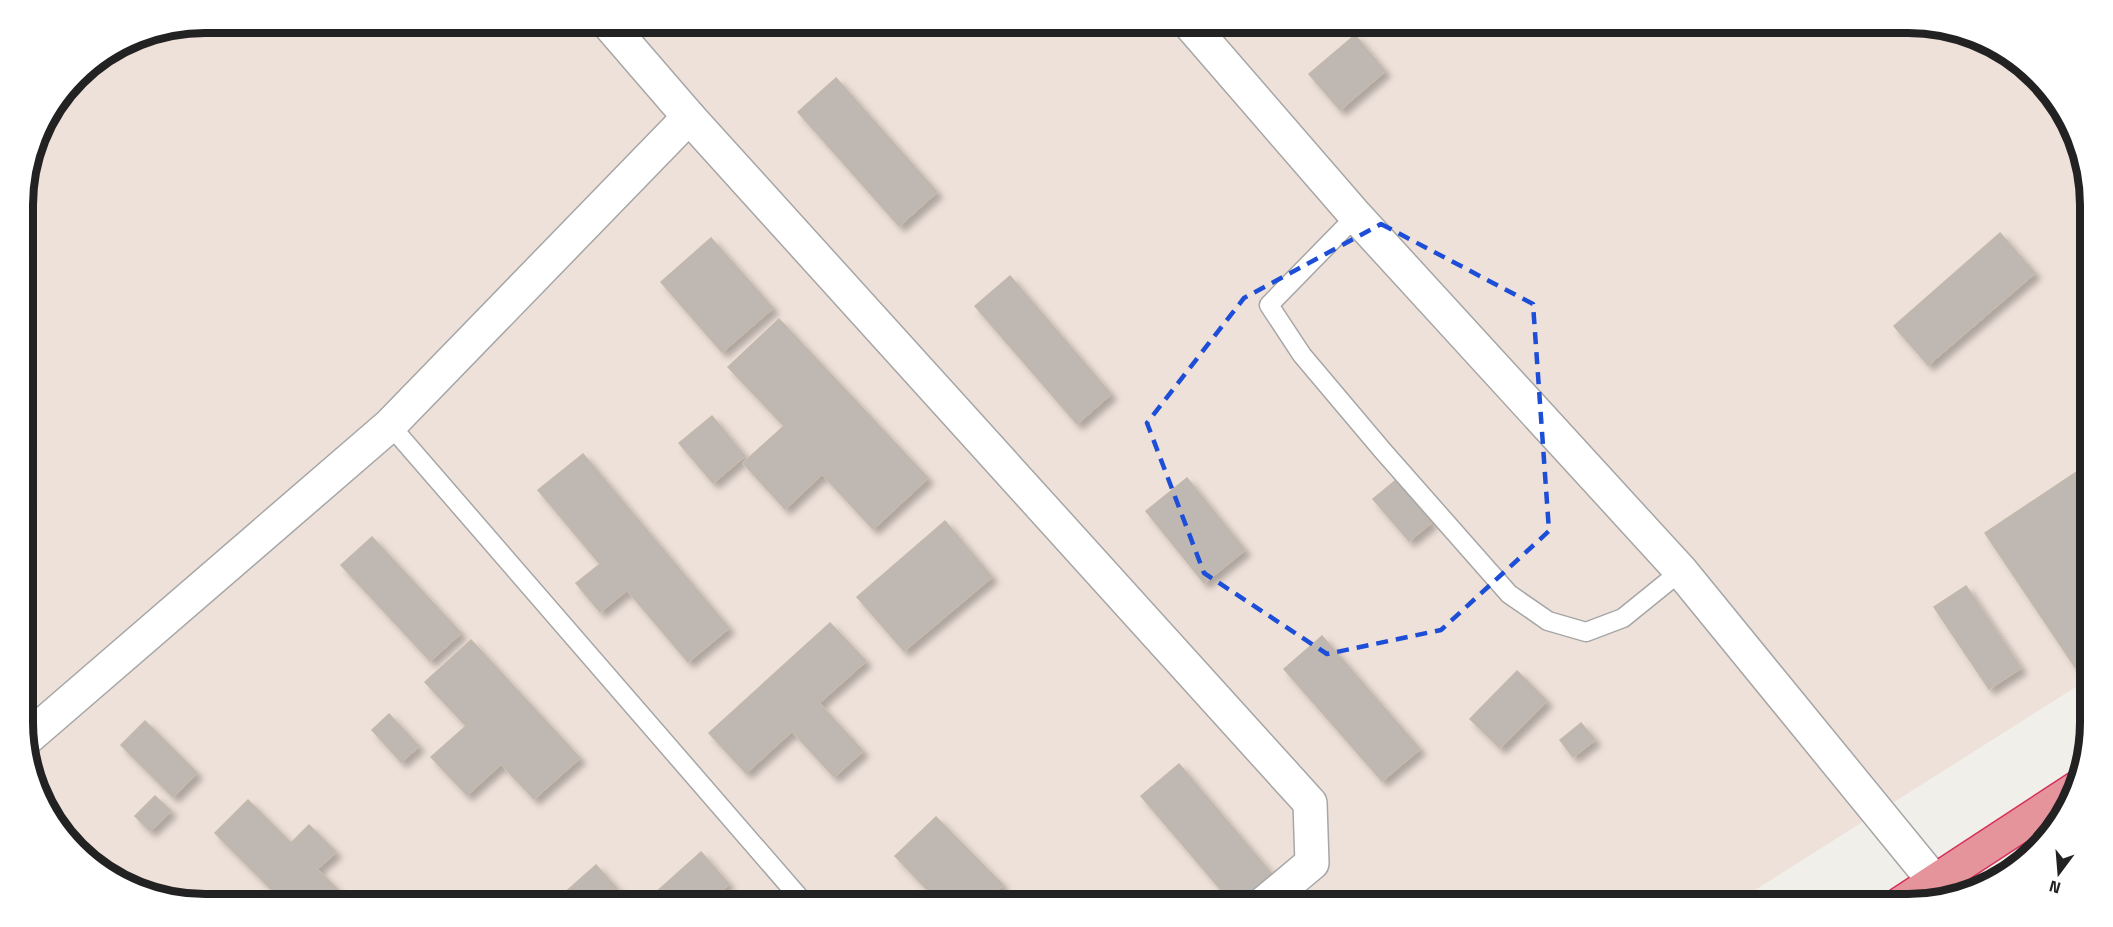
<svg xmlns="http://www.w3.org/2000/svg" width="2113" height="927" font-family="'Titillium Web',sans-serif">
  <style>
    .military { fill: #eee1d9 }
    .building { fill: #bfb8b2; stroke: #c3b8ab; stroke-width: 1.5; filter: url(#shadow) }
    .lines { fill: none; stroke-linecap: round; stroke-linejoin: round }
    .lane-casing { stroke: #a6a6a6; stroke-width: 21 }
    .street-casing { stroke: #a6a6a6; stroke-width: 36 }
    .highway-casing { stroke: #d72f5a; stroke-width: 36 }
    .lane { stroke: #fff; stroke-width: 18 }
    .street { stroke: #fff; stroke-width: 33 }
    .highway { stroke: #e5949c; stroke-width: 33 }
    .marked { fill: none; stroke: #1d4ed8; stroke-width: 4.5; stroke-dasharray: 12 8; stroke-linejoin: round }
    .rim { fill: none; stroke: #222; stroke-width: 8 }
  </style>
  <defs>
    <filter id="shadow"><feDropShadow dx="5.5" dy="5.5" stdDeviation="3" flood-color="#0004"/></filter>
  </defs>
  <rect width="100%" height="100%" fill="#f1efe9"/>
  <path class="military" d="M 205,22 L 1908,23 L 1977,36 L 2053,94 L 2089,182 L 2090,678 L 1733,904 L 205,904 L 136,891 L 60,833 L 24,746 L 23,193 L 42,124 L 84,68 L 136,36 Z"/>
  <g class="building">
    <path d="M 1355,35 L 1385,71 L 1340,110 L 1309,74 Z"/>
    <path d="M 836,78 L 937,192 L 899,226 L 798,112 Z"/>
    <path d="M 2000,233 L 2035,273 L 1928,365 L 1894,326 Z"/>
    <path d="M 711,238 L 773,308 L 722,352 L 661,282 Z"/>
    <path d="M 1010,276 L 1111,394 L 1077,424 L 975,306 Z"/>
    <path d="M 779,319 L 928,478 L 873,529 L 822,474 L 785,509 L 743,463 L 784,426 L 728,367 Z"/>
    <path d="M 712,416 L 745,456 L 713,483 L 679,443 Z"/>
    <path d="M 583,454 L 729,628 L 688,662 L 627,590 L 600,612 L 576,583 L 600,564 L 538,490 Z"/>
    <path d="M 2081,469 L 2090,482 L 2090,661 L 2077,670 L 1985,533 Z"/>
    <path d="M 1187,478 L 1245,550 L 1204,583 L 1146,511 Z"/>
    <path d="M 1396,480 L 1432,522 L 1409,541 L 1373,499 Z"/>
    <path d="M 945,521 L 992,577 L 904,651 L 857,597 Z"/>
    <path d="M 372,537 L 461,633 L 430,661 L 341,565 Z"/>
    <path d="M 1966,586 L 2021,668 L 1989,689 L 1934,607 Z"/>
    <path d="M 830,623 L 866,661 L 819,703 L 863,751 L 834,777 L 792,731 L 746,773 L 709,733 Z"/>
    <path d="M 1322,636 L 1420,749 L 1382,781 L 1284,669 Z"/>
    <path d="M 471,640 L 580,758 L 534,799 L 501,764 L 467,795 L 431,757 L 466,726 L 425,682 Z"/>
    <path d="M 1517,671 L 1547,701 L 1500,748 L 1470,719 Z"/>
    <path d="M 389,714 L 419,746 L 401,762 L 372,730 Z"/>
    <path d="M 145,721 L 197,773 L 173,797 L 121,745 Z"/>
    <path d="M 1581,723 L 1595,740 L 1573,757 L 1560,740 Z"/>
    <path d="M 1179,764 L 1277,880 L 1249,904 L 1233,904 L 1141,796 Z"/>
    <path d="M 155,796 L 171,811 L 150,831 L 135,816 Z"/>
    <path d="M 248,800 L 291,843 L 309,825 L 336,852 L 317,869 L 338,890 L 324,904 L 286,904 L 215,833 Z"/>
    <path d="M 936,817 L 1003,885 L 982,904 L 941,904 L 895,856 Z"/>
    <path d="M 701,852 L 729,884 L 706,904 L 643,904 Z"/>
    <path d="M 596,865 L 631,904 L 552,904 Z"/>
  </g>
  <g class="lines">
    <g class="lane-casing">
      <g id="lane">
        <path d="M 1356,216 L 1269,305 L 1302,355 L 1383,451 L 1509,594 L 1548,621 L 1586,632 L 1623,618 L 1681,571"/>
        <path d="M 390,425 L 805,904"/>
      </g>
    </g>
    <g class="street-casing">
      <g id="street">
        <path d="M 607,22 L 689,117 L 1310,803 L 1312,863 L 1263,904"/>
        <path d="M 1188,22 L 1356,216 L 1681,571 L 1935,882"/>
        <path d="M 24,741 L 390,425 L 689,117"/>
      </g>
    </g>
    <g class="highway-casing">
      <path id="highway" d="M 1900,904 L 2077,788"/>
    </g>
    <use href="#lane" class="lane"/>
    <use href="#street" class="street"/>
    <use href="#highway" class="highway"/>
  </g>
  <path class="marked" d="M 1381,224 L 1533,304 L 1549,531 L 1441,630 L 1327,654 L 1204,573 L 1147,423 L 1244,298 Z"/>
  <path d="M0 0H2113V927H0ZM205 33H1908A172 172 0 0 1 2080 205V722A172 172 0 0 1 1908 894H205A172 172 0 0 1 33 722V205A172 172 0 0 1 205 33Z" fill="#fff" fill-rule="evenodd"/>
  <path class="rim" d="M205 33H1908A172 172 0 0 1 2080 205V722A172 172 0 0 1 1908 894H205A172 172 0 0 1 33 722V205A172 172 0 0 1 205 33Z"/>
  <g transform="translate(2059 873) rotate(196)" stroke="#ffffff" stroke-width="4.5" paint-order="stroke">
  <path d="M0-4.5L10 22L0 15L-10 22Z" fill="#222222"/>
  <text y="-9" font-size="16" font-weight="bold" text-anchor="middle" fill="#222222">N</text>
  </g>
</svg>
